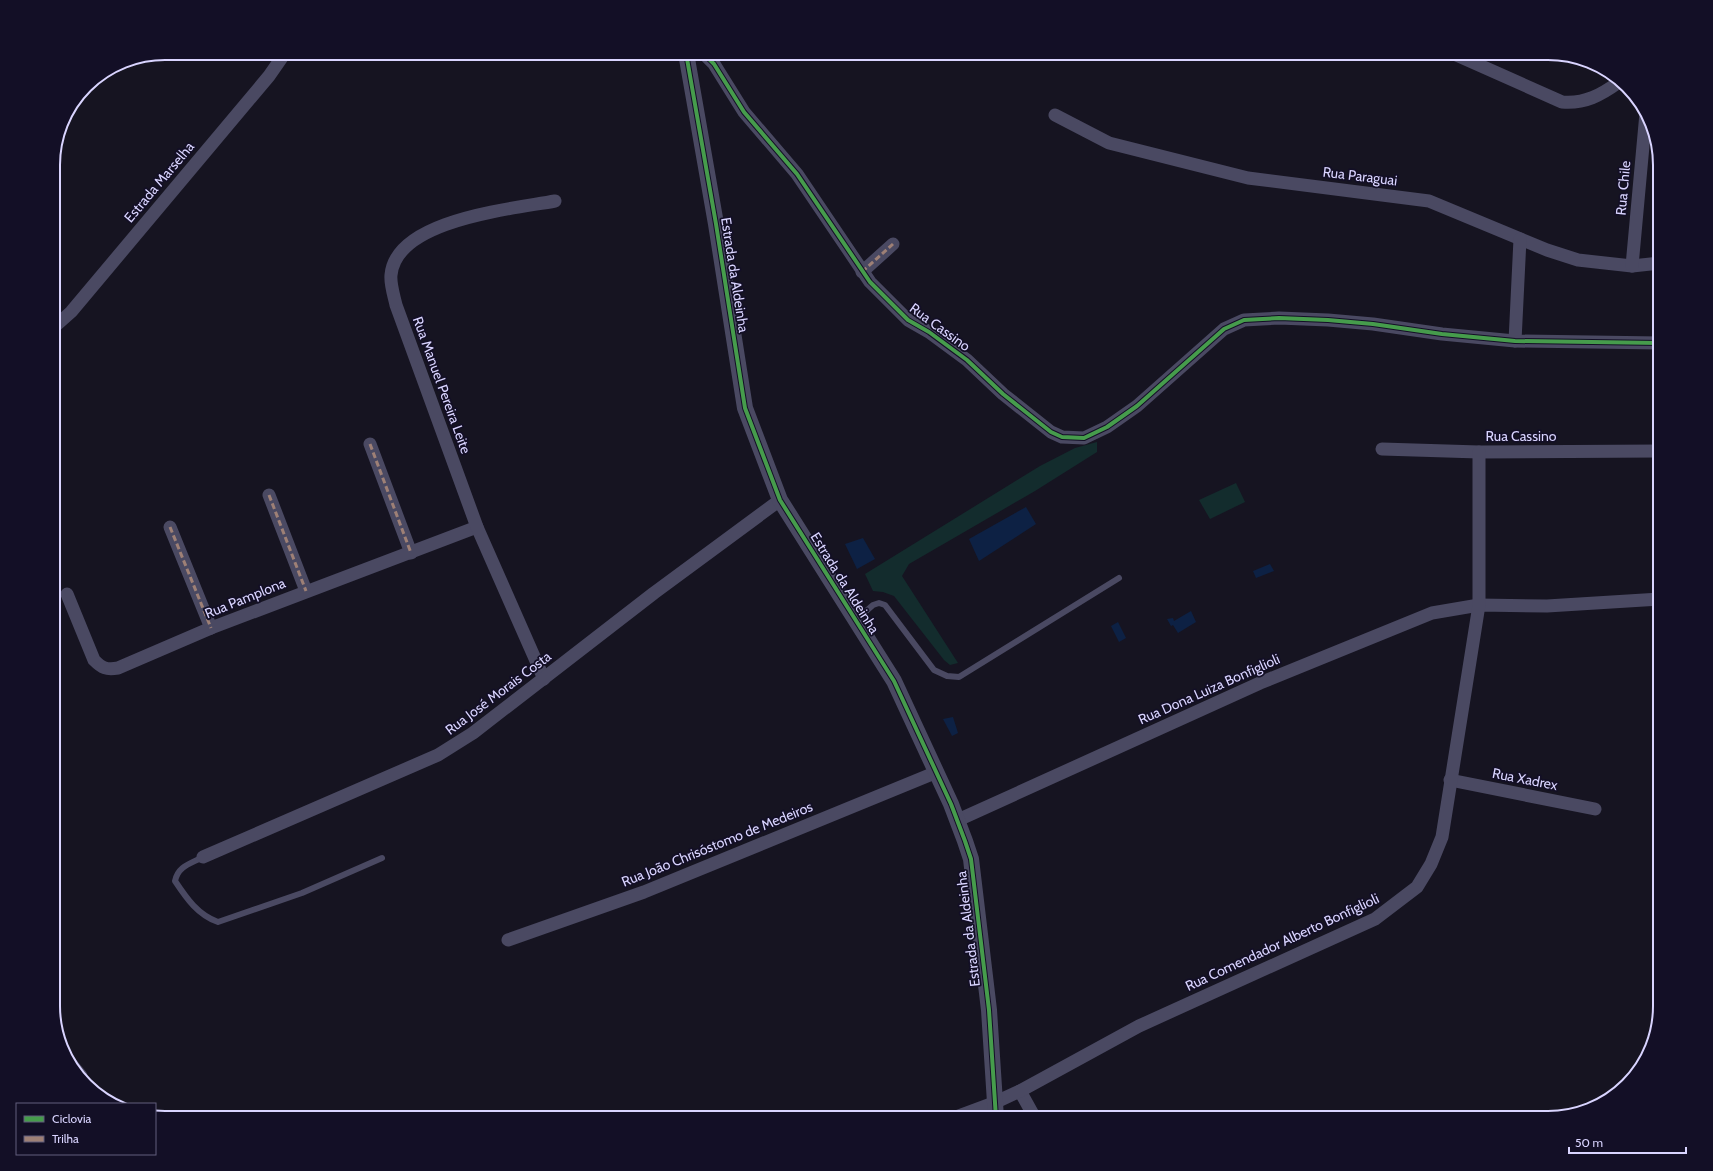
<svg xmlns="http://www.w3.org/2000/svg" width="1713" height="1171" font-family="Cabin,sans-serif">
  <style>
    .green { fill: #132c2d }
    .water { fill: #0d2144 }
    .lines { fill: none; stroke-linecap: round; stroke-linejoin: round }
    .service { stroke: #4a4962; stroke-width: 6 }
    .minor { stroke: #4a4962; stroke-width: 13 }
    .tertiary { stroke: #4a4962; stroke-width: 16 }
    .quiet { stroke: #9e8076; stroke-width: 3; stroke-dasharray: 6 3; stroke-linecap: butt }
    .cycleway-casing { stroke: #130f26; stroke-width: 6 }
    .cycleway { stroke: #469c4c; stroke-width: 4 }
    .labels { text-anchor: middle; stroke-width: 3.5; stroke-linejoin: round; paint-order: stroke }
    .street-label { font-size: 14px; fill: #d9d4ff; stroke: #130f26 }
    .rim { fill: none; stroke: #d9d4ff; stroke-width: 2 }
  </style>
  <rect width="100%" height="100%" fill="#161421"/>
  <g class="green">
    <path d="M 1097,442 L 1097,452 L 1035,491 L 909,564 L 902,576 L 958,663 L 950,665 L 944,660 L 894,596 L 883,592 L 873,591 L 865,574 L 1040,466 L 1075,448 Z"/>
    <path d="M 1236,483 L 1245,502 L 1210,519 L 1199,500 Z"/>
  </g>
  <g class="water">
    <path d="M 1026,507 L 1036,524 L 979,561 L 969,539 Z"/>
    <path d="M 863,538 L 875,559 L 857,569 L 845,544 Z"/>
    <path d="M 1270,564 L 1274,571 L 1256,578 L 1253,571 Z"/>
    <path d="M 1191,611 L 1196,622 L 1178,633 L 1173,625 L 1171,626 L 1167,619 L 1173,618 L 1174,621 Z"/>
    <path d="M 1118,622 L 1126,638 L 1119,642 L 1111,626 Z"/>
    <path d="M 953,717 L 958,733 L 952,736 L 943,719 Z"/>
  </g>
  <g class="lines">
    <g class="service">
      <path d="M 856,620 L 873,605 L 879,603 L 885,605 L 934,670 L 947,676 L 959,677 L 1119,578"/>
      <path d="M 203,857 C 190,864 178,866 175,881 C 187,899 198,915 218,922 L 302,893 L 382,858"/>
    </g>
    <g class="minor">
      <path d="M 703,53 L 714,64 L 744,112 L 797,174 L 870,282 L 908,320 L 929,332 L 967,360 L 1003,394 L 1051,432 L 1062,437 L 1084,438 L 1107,427 L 1137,406 L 1224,329 L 1244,320 L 1279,318 L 1328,320 L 1373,324 L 1442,334 L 1515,341 L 1660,343"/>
      <path d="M 1452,53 L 1562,102 C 1585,104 1601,95 1619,82"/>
      <path d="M 1055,115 L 1109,143 L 1248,178 L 1429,201 L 1547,250 L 1578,260 L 1632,266 L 1660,263"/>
      <path d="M 1632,266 L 1646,113"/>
      <path d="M 862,272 L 893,244"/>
      <path d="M 53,328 L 71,312 L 269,76 L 285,53"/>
      <path d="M 1515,341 L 1520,239"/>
      <path d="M 370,444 L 411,553"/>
      <path d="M 1382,449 L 1479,452 L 1660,451"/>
      <path d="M 269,495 L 306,591"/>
      <path d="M 170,527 L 211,628"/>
      <path d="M 67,594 L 94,660 C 102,668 106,670 118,668 L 211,628 L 477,527"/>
      <path d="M 544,679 L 477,527 L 396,305 C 394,296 390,284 391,275 C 396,219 513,209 555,201"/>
      <path d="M 1450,780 L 1595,809"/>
      <path d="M 958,820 L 1260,683 L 1432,613 L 1479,605 L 1547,606 L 1660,599"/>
      <path d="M 203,857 L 438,755 L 473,733 L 654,593 L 780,500"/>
      <path d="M 508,940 L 644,892 L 937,772"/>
      <path d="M 67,1059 L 81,1076"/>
      <path d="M 1020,1091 L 1035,1118"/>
      <path d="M 953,1118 L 996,1102 L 1020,1091 L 1139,1026 L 1375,919 L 1417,887 L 1431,864 L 1442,837 L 1479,605 L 1479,452"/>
    </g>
    <path class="tertiary" d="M 686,53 L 716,224 L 745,408 L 780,500 L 894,681 L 951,804 L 965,841 L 971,859 L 989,1010 L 996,1118"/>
    <g class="quiet">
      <path d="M 862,272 L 893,244"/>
      <path d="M 370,444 L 411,553"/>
      <path d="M 269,495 L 306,591"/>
      <path d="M 170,527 L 211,628"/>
    </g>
    <g class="cycleway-casing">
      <g id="cycleway">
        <path d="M 686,53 L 716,224 L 745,408 L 780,500 L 894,681 L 951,804 L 965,841 L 971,859 L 989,1010 L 996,1118"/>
        <path d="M 703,53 L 714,64 L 744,112 L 797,174 L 870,282 L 908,320 L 929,332 L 967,360 L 1003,394 L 1051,432 L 1062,437 L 1084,438 L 1107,427 L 1137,406 L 1224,329 L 1244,320 L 1279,318 L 1328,320 L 1373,324 L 1442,334 L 1515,341 L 1660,343"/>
      </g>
    </g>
    <use href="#cycleway" class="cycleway"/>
  </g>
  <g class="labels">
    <g class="street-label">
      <text transform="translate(1360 176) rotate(7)" y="5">Rua Paraguai</text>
      <text transform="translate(159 182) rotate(-50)" y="5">Estrada Marselha</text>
      <text transform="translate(1623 188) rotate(-85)" y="5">Rua Chile</text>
      <text transform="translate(735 275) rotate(81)" y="5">Estrada da Aldeinha</text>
      <text transform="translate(940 327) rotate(36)" y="5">Rua Cassino</text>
      <text transform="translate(442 385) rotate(70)" y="5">Rua Manuel Pereira Leite</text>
      <text x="1521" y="441">Rua Cassino</text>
      <text transform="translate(845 583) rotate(58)" y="5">Estrada da Aldeinha</text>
      <text transform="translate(245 598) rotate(-22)" y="5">Rua Pamplona</text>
      <text transform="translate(1209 689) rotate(-24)" y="5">Rua Dona Luiza Bonfiglioli</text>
      <text transform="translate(498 693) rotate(-37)" y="5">Rua José Morais Costa</text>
      <text transform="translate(1525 779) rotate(11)" y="5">Rua Xadrex</text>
      <text transform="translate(717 844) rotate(-22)" y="5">Rua João Chrisóstomo de Medeiros</text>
      <text transform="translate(968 929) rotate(-97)" y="5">Estrada da Aldeinha</text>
      <text transform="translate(1282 942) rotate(-25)" y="5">Rua Comendador Alberto Bonfiglioli</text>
    </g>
  </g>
  <path d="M0 0H1713V1171H0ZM165 60H1548A105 105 0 0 1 1653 165V1006A105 105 0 0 1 1548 1111H165A105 105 0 0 1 60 1006V165A105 105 0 0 1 165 60Z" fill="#130f26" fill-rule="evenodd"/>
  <path class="rim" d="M165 60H1548A105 105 0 0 1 1653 165V1006A105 105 0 0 1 1548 1111H165A105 105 0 0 1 60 1006V165A105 105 0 0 1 165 60Z"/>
  <rect x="16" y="1103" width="140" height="52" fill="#130f26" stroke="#625e7d"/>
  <rect x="24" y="1116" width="20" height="6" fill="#469c4c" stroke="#625e7d"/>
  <text x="52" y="1123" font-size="12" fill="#d9d4ff">Ciclovia</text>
  <rect x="24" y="1136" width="20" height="6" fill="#9e8076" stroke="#625e7d"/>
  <text x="52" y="1143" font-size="12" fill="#d9d4ff">Trilha</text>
  <path d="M1569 1147v6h117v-6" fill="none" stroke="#d9d4ff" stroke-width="2"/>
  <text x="1575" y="1147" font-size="12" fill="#d9d4ff" stroke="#130f26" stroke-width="3" paint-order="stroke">50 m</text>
</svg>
